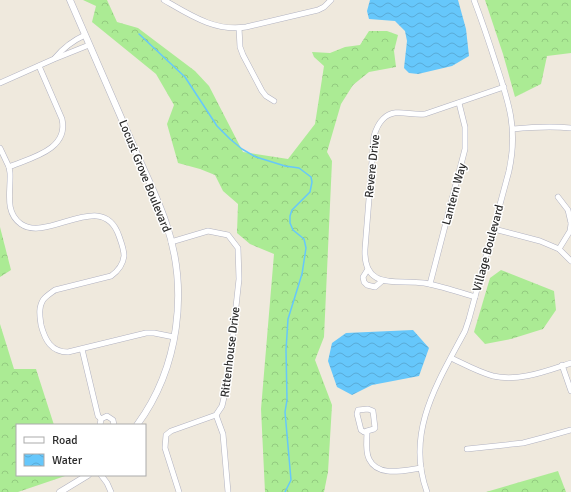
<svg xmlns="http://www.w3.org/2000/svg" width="571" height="492" font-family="Signika,sans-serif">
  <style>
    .forest { fill: url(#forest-crowns) }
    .water { fill: url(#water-waves) }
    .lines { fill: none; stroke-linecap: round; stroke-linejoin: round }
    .stream { stroke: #66c7fb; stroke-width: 1.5 }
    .minor-casing { stroke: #b1b2c1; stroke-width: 6 }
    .tertiary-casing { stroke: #b1b2c1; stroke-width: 7 }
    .minor { stroke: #fff; stroke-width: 5 }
    .tertiary { stroke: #fff; stroke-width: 6 }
    .labels { text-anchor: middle; stroke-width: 3; stroke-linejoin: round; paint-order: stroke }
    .street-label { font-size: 12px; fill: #2c2c2c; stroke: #fff }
  </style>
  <defs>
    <pattern id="forest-crowns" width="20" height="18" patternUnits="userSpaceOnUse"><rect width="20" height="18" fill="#abeb94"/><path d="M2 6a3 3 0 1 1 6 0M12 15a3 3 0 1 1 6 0" fill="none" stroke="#93ca80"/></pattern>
    <pattern id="water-waves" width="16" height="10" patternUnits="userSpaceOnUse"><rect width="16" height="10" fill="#66c7fb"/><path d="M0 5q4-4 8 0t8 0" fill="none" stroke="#59abd7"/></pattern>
  </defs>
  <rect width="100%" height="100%" fill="#efe9dd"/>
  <g class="forest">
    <path d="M 83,0 L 107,0 L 117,22 L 138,28 L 195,71 L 209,86 L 243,152 L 288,159 L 315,124 L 324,66 L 314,57 L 312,52 L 330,53 L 345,47 L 360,45 L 369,31 L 387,31 L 398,35 L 394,51 L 396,67 L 369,72 L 353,85 L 341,104 L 327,152 L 332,161 L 324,337 L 315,360 L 332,405 L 328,472 L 324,492 L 265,492 L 261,409 L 274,254 L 250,244 L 237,233 L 238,204 L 223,191 L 215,175 L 200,169 L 178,163 L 167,124 L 174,105 L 156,74 L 92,22 L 96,6 Z"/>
    <path d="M 485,0 L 571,0 L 571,53 L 547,56 L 541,84 L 515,97 L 503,54 Z"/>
    <path d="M 0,227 L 11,270 L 0,277 Z"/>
    <path d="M 501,270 L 554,291 L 556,310 L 543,329 L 511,339 L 485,344 L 474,332 L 490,278 Z"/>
    <path d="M 0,324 L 14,369 L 36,369 L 54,425 L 17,425 L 17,475 L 68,475 L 18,492 L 0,492 Z"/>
    <path d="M 558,471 L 566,492 L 486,492 Z"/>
  </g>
  <g class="water">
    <path d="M 370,0 L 458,0 L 466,29 L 469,56 L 452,66 L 418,74 L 409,73 L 404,68 L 407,41 L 405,31 L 395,21 L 369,19 L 367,11 Z"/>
    <path d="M 413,330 L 429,348 L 419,376 L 372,385 L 352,395 L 337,387 L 328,361 L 332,343 L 346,333 Z"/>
  </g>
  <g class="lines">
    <path class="stream" d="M 139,34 L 185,77 L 217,126 L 230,139 L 242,149 L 256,157 L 285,166 L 299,168 L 311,177 L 312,182 L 310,192 L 292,210 L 290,216 L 290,223 L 293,230 L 304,239 L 306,248 L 302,274 L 288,319 L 286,350 L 287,400 L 285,412 L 291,480 L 285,492"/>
    <g class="minor-casing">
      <g id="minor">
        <path d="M 164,0 C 190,15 215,32 246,27 L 318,10 L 324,7 L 331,0"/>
        <path d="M 239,28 L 240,47 L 243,55 L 262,91 L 266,96 L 274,101"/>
        <path d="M 55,58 C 64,47 72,41 85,35"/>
        <path d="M 0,83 L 54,59 L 89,45"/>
        <path d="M 513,129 C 533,127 551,126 571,128"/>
        <path d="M 0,148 L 9,167 L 10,173 C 11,191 4,212 21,224 C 48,243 103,188 119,236 C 121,242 124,249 124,256 C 123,265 118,271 111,276 L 55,290 C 51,293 46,296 43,300 C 38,308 40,317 41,325 C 45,340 51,352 68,352 L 146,333 L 154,333 L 174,337"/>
        <path d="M 9,167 C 30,158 69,150 62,119 L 39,66"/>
        <path d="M 558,197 L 568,210 L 571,223"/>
        <path d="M 494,229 L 540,241 L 559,249 L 571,261"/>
        <path d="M 171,242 L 208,231 L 228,235 L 238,248 L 239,279 L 228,380 L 222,406 L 216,415 L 171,431 L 166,435 L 165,448 L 179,492"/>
        <path d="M 559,249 L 570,231 L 571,224"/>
        <path d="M 368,269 L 363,277 L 364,282 L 367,285 L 375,287 L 382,281"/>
        <path d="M 430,284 L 465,149 L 465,127 L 459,103"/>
        <path d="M 475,297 C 459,292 441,286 424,283 C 397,279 363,291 365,249 L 374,136 C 376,129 378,124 383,119 C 395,107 410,116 425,114 L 504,87"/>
        <path d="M 82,349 L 98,416 L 101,419"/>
        <path d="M 451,358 C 464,364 478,372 493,376 C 519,382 546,371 571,363"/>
        <path d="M 562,365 L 571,391"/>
        <path d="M 216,415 L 223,434 L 228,492"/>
        <path d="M 100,425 L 101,419 L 107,416 L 113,420 L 114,425"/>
        <path d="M 367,431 L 374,429 L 375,428 L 373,411 L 368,409 L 358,410 L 357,414 L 361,430 L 364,432 L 367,431 C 367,440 365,451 369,459 C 378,478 405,470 421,468"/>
        <path d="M 467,449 L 523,443 L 542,438 L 571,430"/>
        <path d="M 101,475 L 107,483 L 111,492"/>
        <path d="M 427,492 C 405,432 438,382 465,331 L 469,319 L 509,171 C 518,129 509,103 496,64 C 489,42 482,21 474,0"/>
      </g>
    </g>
    <g class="tertiary-casing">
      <g id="tertiary">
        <path d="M 70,0 C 91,48 112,96 133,145 C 144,171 157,196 166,223 C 189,290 179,368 137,425"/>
        <path d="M 60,492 L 88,475"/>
      </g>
    </g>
    <use href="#minor" class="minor"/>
    <use href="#tertiary" class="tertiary"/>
  </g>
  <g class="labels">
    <g class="street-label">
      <text transform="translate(372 166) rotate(-84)" y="4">Revere Drive</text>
      <text transform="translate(145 176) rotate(68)" y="4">Locust Grove Boulevard</text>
      <text transform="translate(454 194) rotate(-75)" y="4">Lantern Way</text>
      <text transform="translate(488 248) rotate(-75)" y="4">Village Boulevard</text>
      <text transform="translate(230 352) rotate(-83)" y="4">Rittenhouse Drive</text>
    </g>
  </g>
  <rect x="16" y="424" width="130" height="52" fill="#ffffff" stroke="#ababab"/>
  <rect x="24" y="437" width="20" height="6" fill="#ffffff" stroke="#ababab"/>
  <text x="52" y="444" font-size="12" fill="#2c2c2c">Road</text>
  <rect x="24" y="454" width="20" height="12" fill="url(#water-waves)" stroke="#ababab"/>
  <text x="52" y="464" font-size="12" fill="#2c2c2c">Water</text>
</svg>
